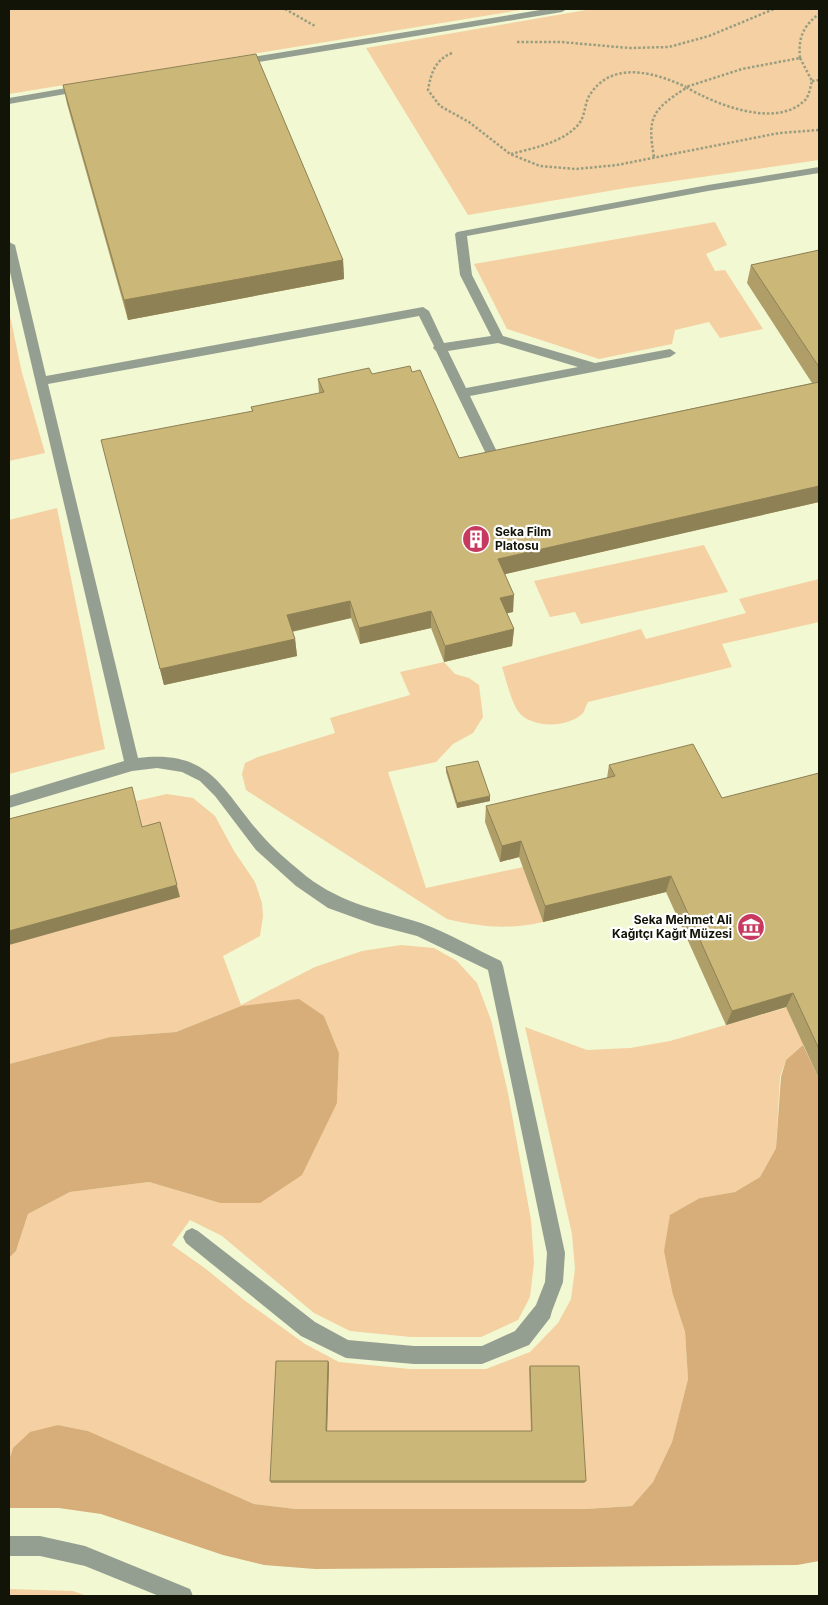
<svg xmlns="http://www.w3.org/2000/svg" width="828" height="1605" font-family="Inter,sans-serif">
  <style>
    .green { fill: #f5d0a2 }
    .forest { fill: #d7ad79 }
    .lines { fill: none; stroke-linecap: round; stroke-linejoin: round }
    .path { stroke: #999e81; stroke-width: 2.5; stroke-dasharray: 2.5 2; stroke-linecap: butt }
    .minor { fill: #959f91; fill-rule: evenodd }
    .wall { fill: #af9e68 }
    .shaded-wall { fill: #8e8155 }
    .building { fill: #cbb879; stroke: #8e8155 }
    .labels { text-anchor: middle; stroke-width: 4.5; stroke-linejoin: round; paint-order: stroke }
    .poi-label { font-size: 12px; font-weight: bold; fill: #121407; stroke: #fff; text-anchor: start }
  </style>
  <rect width="100%" height="100%" fill="#f1f8d2"/>
  <g class="green">
    <path d="M 9,9 L 526,9 L 9,94 Z"/>
    <path d="M 592,9 L 819,9 L 819,160 L 626,188 L 468,215 L 366,48 Z"/>
    <path d="M 715,222 L 727,245 L 706,254 L 715,271 L 725,270 L 763,329 L 720,338 L 709,322 L 675,330 L 672,344 L 599,359 L 507,329 L 474,264 Z"/>
    <path d="M 9,311 L 22,373 L 45,453 L 9,461 Z"/>
    <path d="M 57,508 L 105,749 L 9,774 L 9,520 Z"/>
    <path d="M 704,545 L 728,592 L 581,624 L 575,612 L 550,617 L 534,581 Z"/>
    <path d="M 819,579 L 819,622 L 722,644 L 732,667 L 588,702 C 586,705 585,710 583,713 C 569,728 530,729 518,711 C 511,701 506,679 502,667 L 641,629 L 646,639 L 746,613 L 739,599 Z"/>
    <path d="M 444,662 L 455,674 L 469,678 L 479,685 L 483,717 L 473,733 L 453,744 L 436,762 L 388,772 L 426,888 L 523,867 L 543,922 C 508,930 481,927 447,919 L 246,790 L 242,774 L 245,763 L 258,757 L 335,733 L 330,718 L 410,695 L 400,672 Z"/>
    <path d="M 167,794 L 193,798 L 215,816 L 234,851 L 255,882 L 262,903 L 263,916 L 260,936 L 223,956 L 241,1005 L 315,967 L 362,951 L 401,945 L 434,948 L 457,961 L 477,983 L 491,1020 L 508,1093 L 531,1220 L 534,1263 L 530,1297 L 518,1320 L 481,1337 L 411,1337 L 350,1331 L 314,1313 L 222,1236 L 190,1220 L 172,1245 L 206,1269 L 244,1300 L 305,1344 L 339,1362 L 410,1369 L 486,1369 L 530,1352 L 558,1323 L 571,1299 L 575,1269 L 572,1234 L 525,1027 L 587,1050 L 630,1048 L 670,1041 L 819,998 L 819,1040 L 803,1045 L 786,1060 L 780,1077 L 776,1148 L 760,1177 L 735,1192 L 700,1198 L 673,1295 L 685,1332 L 688,1379 L 672,1442 L 653,1482 L 632,1506 L 586,1509 L 296,1509 L 254,1504 L 88,1431 L 58,1425 L 13,1448 L 9,1460 L 9,1258 L 16,1251 L 28,1214 L 70,1192 L 149,1182 L 220,1203 L 337,1103 L 339,1053 L 324,1016 L 241,1006 L 176,1032 L 110,1037 L 9,1064 L 9,945 L 146,840 L 136,801 Z"/>
    <path d="M 9,1589 L 73,1591 L 87,1596 L 9,1596 Z"/>
  </g>
  <g class="forest">
    <path d="M 299,999 L 324,1016 L 339,1053 L 337,1103 L 302,1175 L 260,1203 L 220,1203 L 149,1182 L 70,1192 L 28,1214 L 16,1251 L 9,1258 L 9,1064 L 110,1037 L 176,1032 L 241,1006 Z"/>
    <path d="M 803,1045 L 819,1079 L 819,1561 L 797,1565 L 315,1569 L 264,1565 L 223,1555 L 101,1514 L 59,1508 L 9,1508 L 9,1460 L 13,1448 L 30,1432 L 58,1425 L 88,1431 L 254,1504 L 296,1509 L 586,1509 L 632,1506 L 653,1482 L 672,1442 L 688,1379 L 685,1332 L 673,1295 L 664,1251 L 670,1215 L 700,1198 L 735,1192 L 760,1177 L 776,1148 L 781,1077 L 786,1060 Z"/>
  </g>
  <g class="lines">
    <g class="path">
      <path d="M 285,9 L 315,26"/>
      <path d="M 517,42 L 561,42 L 629,48 L 669,47 L 709,36 L 774,9"/>
      <path d="M 452,53 C 435,60 431,73 428,90 L 440,106 L 469,122 L 510,154 L 540,166 L 576,169 L 617,165 L 779,133 L 819,130"/>
      <path d="M 800,58 L 812,81 C 810,88 809,98 803,102 C 774,128 714,104 686,87 L 742,69 Z"/>
      <path d="M 800,58 C 798,38 803,26 819,14"/>
      <path d="M 812,81 L 819,80"/>
      <path d="M 511,154 C 533,148 562,143 578,125 C 586,116 584,102 591,93 C 614,60 656,73 686,87"/>
      <path d="M 654,157 C 647,117 652,110 686,88"/>
    </g>
    <g class="minor">
      <path d="M 546,9 L 567,9 L 562,12 L 240,65 L 235,62 L 240,59 Z"/>
      <path d="M 84,85 L 88,86 L 88,90 L 9,104 L 9,98 Z"/>
      <path d="M 819,167 L 819,173 L 708,191 L 467,236 L 472,275 L 503,336 L 595,363 L 670,349 L 676,353 L 670,357 L 470,396 L 500,458 L 498,461 L 490,461 L 488,458 L 436,351 L 433,348 L 434,346 L 419,316 L 48,384 L 138,758 C 215,749 222,793 266,840 C 278,853 293,865 306,876 C 344,905 378,909 421,923 C 449,933 475,949 501,961 L 503,966 L 565,1253 L 563,1282 L 552,1311 L 550,1318 L 529,1345 L 482,1364 L 414,1364 L 346,1358 L 301,1336 L 186,1243 L 183,1237 L 186,1231 L 192,1228 L 198,1231 L 315,1322 L 348,1340 L 414,1346 L 482,1346 L 515,1331 L 536,1305 L 545,1282 L 547,1253 L 488,970 L 417,936 L 375,925 L 328,908 L 296,886 L 256,850 L 215,796 L 200,781 L 182,772 L 157,768 L 132,771 L 9,808 L 9,796 L 124,761 L 9,268 L 9,242 L 15,245 L 46,376 L 423,307 L 429,311 L 444,343 L 491,336 L 460,275 L 455,234 L 457,232 L 708,185 ZM 498,343 L 578,367 L 466,388 L 448,351 Z"/>
      <path d="M 9,1536 L 40,1536 L 85,1546 L 190,1589 L 193,1596 L 159,1596 L 85,1566 L 40,1556 L 9,1556 Z"/>
    </g>
  </g>
  <g class="wall">
    <path d="M 63,85 L 343,260 L 344,279 L 128,320 L 67,104 Z"/>
    <path d="M 819,250 L 819,502 L 505,574 L 513,612 L 507,613 L 514,629 L 512,646 L 444,662 L 431,628 L 360,644 L 351,618 L 292,632 L 295,639 L 297,656 L 164,685 L 106,458 L 252,411 L 251,407 L 319,393 L 318,379 L 372,374 L 459,458 L 812,383 L 747,283 L 751,265 Z"/>
    <path d="M 609,765 L 722,798 L 819,773 L 819,1079 L 786,1007 L 726,1025 L 666,892 L 543,922 L 519,857 L 500,862 L 485,822 L 486,806 L 607,778 Z"/>
    <path d="M 446,767 L 490,801 L 457,808 L 446,772 Z"/>
    <path d="M 329,1363 L 327,1431 L 531,1431 L 529,1368 L 530,1366 L 586,1481 L 584,1483 L 271,1483 L 270,1481 Z"/>
  </g>
  <g class="shaded-wall">
    <path d="M 343,260 L 344,279 L 128,320 L 124,300 Z"/>
    <path d="M 819,486 L 819,502 L 497,576 L 498,559 Z"/>
    <path d="M 514,595 L 513,612 L 499,615 L 500,598 Z"/>
    <path d="M 350,601 L 351,618 L 289,632 L 287,615 Z"/>
    <path d="M 431,611 L 431,628 L 360,644 L 359,628 Z"/>
    <path d="M 514,629 L 512,646 L 444,662 L 445,646 Z"/>
    <path d="M 295,639 L 297,656 L 164,685 L 160,669 Z"/>
    <path d="M 490,796 L 490,801 L 457,808 L 457,803 Z"/>
    <path d="M 160,822 L 180,897 L 9,945 L 9,931 Z"/>
    <path d="M 521,841 L 519,857 L 500,862 L 502,846 Z"/>
    <path d="M 671,876 L 666,892 L 543,922 L 545,906 Z"/>
    <path d="M 793,993 L 786,1007 L 726,1025 L 732,1011 Z"/>
    <path d="M 328,1361 L 329,1363 L 327,1433 L 326,1431 Z"/>
  </g>
  <g class="building">
    <path d="M 256,54 L 343,260 L 124,300 L 63,85 Z"/>
    <path d="M 819,250 L 819,367 L 751,265 Z"/>
    <path d="M 410,366 L 412,372 L 420,370 L 459,458 L 819,382 L 819,486 L 498,559 L 514,595 L 500,598 L 514,629 L 445,646 L 431,611 L 359,628 L 350,601 L 287,615 L 295,639 L 160,669 L 101,440 L 253,411 L 251,407 L 324,392 L 318,379 L 369,368 L 372,374 Z"/>
    <path d="M 693,744 L 722,798 L 819,773 L 819,1049 L 793,993 L 732,1011 L 671,876 L 545,906 L 521,841 L 502,846 L 486,806 L 615,776 L 609,765 Z"/>
    <path d="M 478,761 L 490,796 L 457,803 L 446,767 Z"/>
    <path d="M 132,787 L 142,827 L 160,822 L 177,885 L 9,931 L 9,819 Z"/>
    <path d="M 276,1361 L 328,1361 L 326,1431 L 532,1431 L 530,1366 L 579,1366 L 586,1481 L 270,1481 Z"/>
  </g>
  <defs>
    <g id="building-disc" transform="scale(1.4375)"><circle r="9.5" fill="#c8395f" stroke="#fff"/><path d="M-4-6H4V6H1V3H-1V6H-4ZM-2.5-4.3h1.7v1.8h-1.7ZM.8-4.3h1.7v1.8H.8ZM-2.5-1h1.7V.8h-1.7ZM.8-1h1.7V.8H.8Z" fill="#fff"/></g>
    <g id="museum-disc" transform="scale(1.4375)"><circle r="9.5" fill="#c8395f" stroke="#fff"/><path d="M0-6L6-3V-2H-6V-3ZM-5-1h2V3h-2ZM-1-1h2V3h-2ZM3-1h2V3H3ZM-6 4H6V6H-6Z" fill="#fff"/></g>
  </defs>
  <g fill-rule="evenodd">
    <use href="#building-disc" x="476" y="539"/>
    <use href="#museum-disc" x="751" y="927"/>
  </g>
  <g class="labels">
    <g class="poi-label">
      <text x="495" y="536">Seka Film<tspan x="495" dy="14">Platosu</tspan></text>
      <text x="732" y="924" text-anchor="end">Seka Mehmet Ali<tspan x="732" dy="14">Kağıtçı Kağıt Müzesi</tspan></text>
    </g>
  </g>
  <rect width="828" height="1605" fill="none" stroke="#121407" stroke-width="20"/>
</svg>
